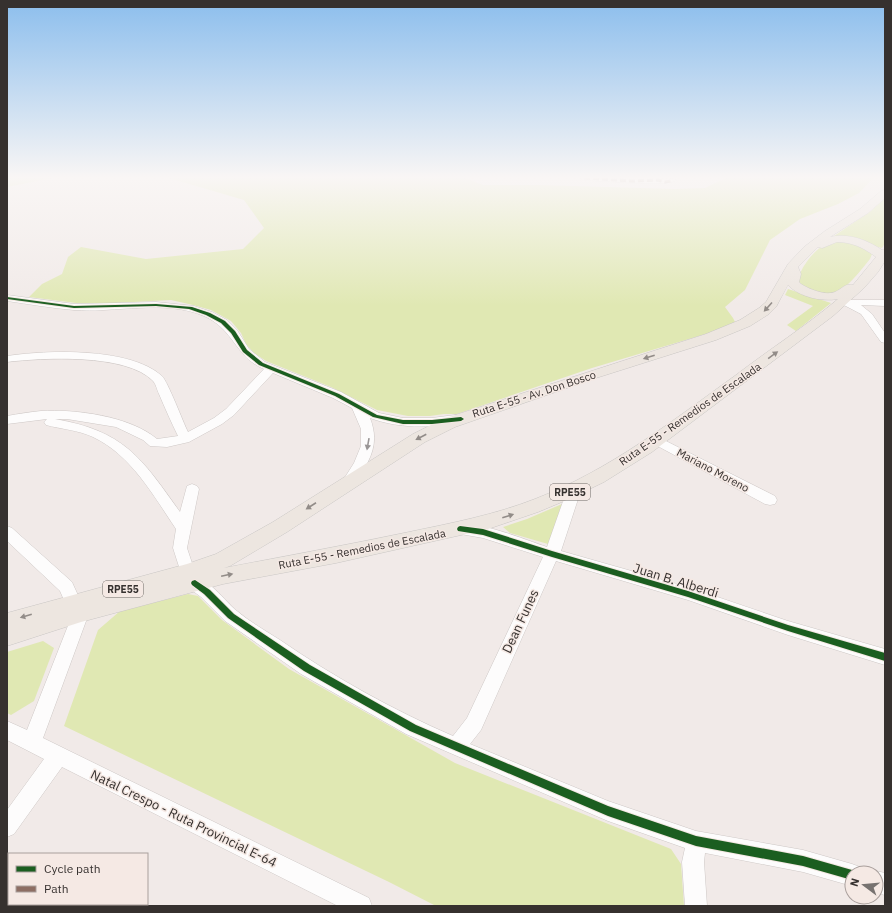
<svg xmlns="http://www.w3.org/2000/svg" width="892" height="913" font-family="'IBM Plex Sans',sans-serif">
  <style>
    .green { fill: #e0e8b3 }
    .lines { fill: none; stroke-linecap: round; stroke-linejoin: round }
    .minor-casing { stroke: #cec8c6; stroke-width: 1 }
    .major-casing { stroke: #cac7c5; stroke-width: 1 }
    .minor { fill: #fdfcfc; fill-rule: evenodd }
    .major { fill: #ede6e0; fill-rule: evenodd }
    .quiet { stroke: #8d6e63; stroke-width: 3; stroke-dasharray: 6 3; stroke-linecap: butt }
    .cycleway-casing { stroke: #f5e9e4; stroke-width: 2 }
    .cycleway { fill: #1b5e20; fill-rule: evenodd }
    .oneway { fill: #928c88 }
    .oneway2 { fill: #9a9696 }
    .labels { text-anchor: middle; stroke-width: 3; stroke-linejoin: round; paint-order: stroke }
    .shield { fill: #f5e9e4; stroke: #6f6865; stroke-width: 1 }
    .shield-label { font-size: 10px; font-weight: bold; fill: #36312f }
    .street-label { font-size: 11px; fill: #36312f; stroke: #f5e9e4 }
    .near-street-label { font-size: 13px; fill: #36312f; stroke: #f5e9e4 }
  </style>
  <rect width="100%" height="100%" fill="#f1eae8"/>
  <g class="green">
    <path d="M 7,178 L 52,178 L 7,187 Z"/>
    <path d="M 169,178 L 465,178 L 483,185 L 538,185 L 674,189 L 705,188 L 726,178 L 873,178 L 859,193 L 838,204 L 800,219 L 770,240 L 745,290 L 725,307 L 733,318 L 735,322 L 709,333 L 592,368 L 457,414 L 444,414 L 430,416 L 408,416 L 377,410 L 331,387 L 266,361 L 254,353 L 246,344 L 241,333 L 231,321 L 211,310 L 193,305 L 171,300 L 96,304 L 76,303 L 29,297 L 42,284 L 62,274 L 68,257 L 81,247 L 146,259 L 243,249 L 264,228 L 244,200 Z"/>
    <path d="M 885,198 L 885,243 L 882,248 L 834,236 L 871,211 Z"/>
    <path d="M 837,241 L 856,244 L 872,254 L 870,259 C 847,287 833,309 797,281 C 801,268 812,252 824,245 C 828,243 833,243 837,241 Z"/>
    <path d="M 788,289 L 831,303 L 796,331 L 787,325 L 813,306 L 785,295 Z"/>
    <path d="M 562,504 L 548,544 L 510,533 L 503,527 L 527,519 Z"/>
    <path d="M 188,594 L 198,596 L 222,620 L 289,669 L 455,763 L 671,849 L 681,864 L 684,906 L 436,906 L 389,882 L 64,726 L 98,630 L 120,611 Z"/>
    <path d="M 43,641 L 54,648 L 34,701 L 11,715 L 7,713 L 7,652 Z"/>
  </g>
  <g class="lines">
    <g class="minor-casing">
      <g id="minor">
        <path d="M 580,178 L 661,178 L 665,180 L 667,178 L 675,178 L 675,181 C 668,186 598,181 584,180 Z"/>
        <path d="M 7,295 L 74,304 L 156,302 L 194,306 L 212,312 L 227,320 L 237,330 L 249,349 L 265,362 L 341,392 L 379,413 L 403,418 L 432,418 L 455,415 L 459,416 L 461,419 L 459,422 C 431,429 397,428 370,418 C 381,446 368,463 354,485 L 349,487 L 344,485 L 342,482 L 354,463 L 361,446 L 361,429 L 352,408 L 333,398 L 273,373 L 234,415 L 222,424 L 189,442 L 167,447 L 150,446 L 143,440 L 116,427 L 67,419 L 55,419 C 124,431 141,457 180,512 L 187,486 L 192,484 L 197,486 L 199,489 L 187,548 L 195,572 L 192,576 L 187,578 L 182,576 L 173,548 L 176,529 C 153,495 131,455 93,437 C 78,430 61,429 46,425 L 44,422 L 47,419 L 7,424 L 7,416 C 18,414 30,412 41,411 C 75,409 130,416 157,439 L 178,436 C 171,422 165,408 159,394 C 157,390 156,384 153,381 C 126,353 42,358 7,362 L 7,356 C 47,350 130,347 162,376 C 168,382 183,422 188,432 L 214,418 L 226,409 L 264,369 C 235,357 234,329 204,316 C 165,299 115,313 74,310 C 51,308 29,304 7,301 Z"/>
        <path d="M 843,298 L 848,300 L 885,300 L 885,306 L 861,305 L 872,314 L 885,333 L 885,343 L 881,342 L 861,314 L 840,303 L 838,301 L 840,299 Z"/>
        <path d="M 656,436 L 775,496 L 777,500 L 775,504 L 770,505 L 765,504 L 652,443 L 650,440 L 652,437 Z"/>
        <path d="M 574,485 L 579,487 L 581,490 L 561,551 L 688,587 L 788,621 L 885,649 L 885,665 L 788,635 L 688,600 L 556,561 L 481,730 L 470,744 L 608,801 L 696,831 L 803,850 L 852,864 L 860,867 L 862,873 L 852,873 L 852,886 L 803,872 L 705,853 L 704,862 L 707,906 L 685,906 L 682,862 L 685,848 L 608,821 L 406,734 L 301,674 L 225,621 L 201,597 L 189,588 L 187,583 L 189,578 C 206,573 225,602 237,611 C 250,622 266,631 280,640 C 334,677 393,710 453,736 L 467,718 L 543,557 L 483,538 L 455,533 L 453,529 L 455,525 C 475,519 526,540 547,547 L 567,490 L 569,487 Z"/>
        <path d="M 7,526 L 12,528 L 72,582 L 81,602 L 79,607 L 73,609 L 67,607 L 60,591 L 7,541 Z"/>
        <path d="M 81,606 L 87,608 L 89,613 L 43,738 L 369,898 L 372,906 L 338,906 L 62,767 L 14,834 L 7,837 L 7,810 L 44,759 L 7,740 L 7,721 L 27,730 L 73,613 L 75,608 Z"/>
        <path d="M 876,871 L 885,873 L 885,895 L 876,893 L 876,873 L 871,873 Z"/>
      </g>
    </g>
    <g class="major-casing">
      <path id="major" d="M 885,190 L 885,198 L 868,213 L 830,237 C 849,233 867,240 882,250 L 885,250 L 885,261 L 878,272 L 864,288 L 833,316 L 652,452 L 604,482 L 569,499 L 538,512 L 488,529 L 336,563 L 223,584 L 81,622 L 7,646 L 7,613 L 187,564 L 216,554 L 273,522 L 413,434 L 443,419 L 706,334 L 740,320 L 759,308 L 766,302 L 788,264 L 804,247 L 825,231 L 860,209 L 881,191 ZM 837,242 C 852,242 864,248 876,257 L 853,285 C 845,283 842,289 835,292 C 825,296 809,289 801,284 L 799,282 L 801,274 L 798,267 L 818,247 L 822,248 ZM 788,285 C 799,297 822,302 838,299 C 806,326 770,349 736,375 C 672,421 610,470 535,499 C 494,515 452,523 409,532 C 347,545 286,556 224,568 L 230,566 L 287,532 L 425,442 L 455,427 L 596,378 L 716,340 L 750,326 L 769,314 L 776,307 Z"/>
    </g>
    <use href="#minor" class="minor"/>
    <use href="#major" class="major"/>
    <g class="quiet">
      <path d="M 584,178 L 632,181 L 658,180"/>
      <path d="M 657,178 L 658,180 L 665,182 L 671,181 L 671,178"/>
    </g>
    <g class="cycleway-casing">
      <g id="cycleway">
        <path d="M 7,297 L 74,306 L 156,304 L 192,307 L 210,313 L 225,321 L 235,331 L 247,350 L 263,363 L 339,394 L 377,415 L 403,420 L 432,420 L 461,417 L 464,419 L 461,421 L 432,424 L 403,424 L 373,417 L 335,396 L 259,365 L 243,352 L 231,333 L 221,323 L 206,315 L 189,309 L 156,306 L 74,308 L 7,299 Z"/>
        <path d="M 460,526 L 483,529 L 552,551 L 688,591 L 788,625 L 885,653 L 885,661 L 788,631 L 688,597 L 552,557 L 483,535 L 458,531 L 457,529 L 458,527 Z"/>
        <path d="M 195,580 L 210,590 L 234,614 L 310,665 L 416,725 L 608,806 L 696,836 L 803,856 L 852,870 L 856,871 L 856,873 L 852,873 L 852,880 L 803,866 L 696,846 L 608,816 L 410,731 L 304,671 L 228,618 L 204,594 L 192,585 L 191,583 L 192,581 Z"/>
      </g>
    </g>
    <use href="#cycleway" class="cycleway"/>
  </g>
  <defs><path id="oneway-solid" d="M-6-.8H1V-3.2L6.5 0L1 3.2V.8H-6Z"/></defs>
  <g class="oneway">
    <use href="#oneway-solid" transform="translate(768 307) rotate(132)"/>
    <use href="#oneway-solid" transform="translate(773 355) rotate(-36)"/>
    <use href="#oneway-solid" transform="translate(649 357) rotate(162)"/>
    <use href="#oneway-solid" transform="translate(421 437) rotate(152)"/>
    <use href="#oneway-solid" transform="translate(311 506) rotate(147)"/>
    <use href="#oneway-solid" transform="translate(508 516) rotate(-18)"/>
    <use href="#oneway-solid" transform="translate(227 575) rotate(-12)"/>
    <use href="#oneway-solid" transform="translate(26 616) rotate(164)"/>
  </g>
  <use class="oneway2" href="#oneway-solid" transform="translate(368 444) rotate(100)"/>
  <linearGradient id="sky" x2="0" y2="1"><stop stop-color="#8cbeed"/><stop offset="0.58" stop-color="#f9f6f5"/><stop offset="1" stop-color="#f9f6f5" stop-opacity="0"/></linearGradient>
  <rect width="892" height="306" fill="url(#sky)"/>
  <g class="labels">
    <g class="shield">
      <rect x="550" y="484" width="40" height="16" rx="3"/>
      <rect x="103" y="581" width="40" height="16" rx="3"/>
    </g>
    <g class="shield-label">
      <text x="570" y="496">RPE55</text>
      <text x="123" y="593">RPE55</text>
    </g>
    <g class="street-label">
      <text transform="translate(534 394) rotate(-18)" y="4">Ruta E-55 - Av. Don Bosco</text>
      <text transform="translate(690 414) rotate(-35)" y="4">Ruta E-55 - Remedios de Escalada</text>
      <text transform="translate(713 470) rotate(28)" y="4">Mariano Moreno</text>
      <text transform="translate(362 549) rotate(-11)" y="4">Ruta E-55 - Remedios de Escalada</text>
    </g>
    <g class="near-street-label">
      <text transform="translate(676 580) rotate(17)" y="5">Juan B. Alberdi</text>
      <text transform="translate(520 621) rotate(-65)" y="5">Dean Funes</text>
      <text transform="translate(184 818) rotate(26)" y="5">Natal Crespo - Ruta Provincial E-64</text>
    </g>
  </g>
  <rect width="892" height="913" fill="none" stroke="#36312f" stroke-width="16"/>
  <rect x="8" y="853" width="140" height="52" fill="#f5e9e4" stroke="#a99f9c"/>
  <rect x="16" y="866" width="20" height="6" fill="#1b5e20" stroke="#a99f9c"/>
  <text x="44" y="873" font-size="12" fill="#36312f">Cycle path</text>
  <rect x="16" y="886" width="20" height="6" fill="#8d6e63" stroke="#a99f9c"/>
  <text x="44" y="893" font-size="12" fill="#36312f">Path</text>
  <g transform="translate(864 885) rotate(286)"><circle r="19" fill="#f5e9e4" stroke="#a99f9c"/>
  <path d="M0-3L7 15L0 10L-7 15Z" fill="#777270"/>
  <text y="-6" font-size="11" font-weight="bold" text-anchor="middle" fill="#36312f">N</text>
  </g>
</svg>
